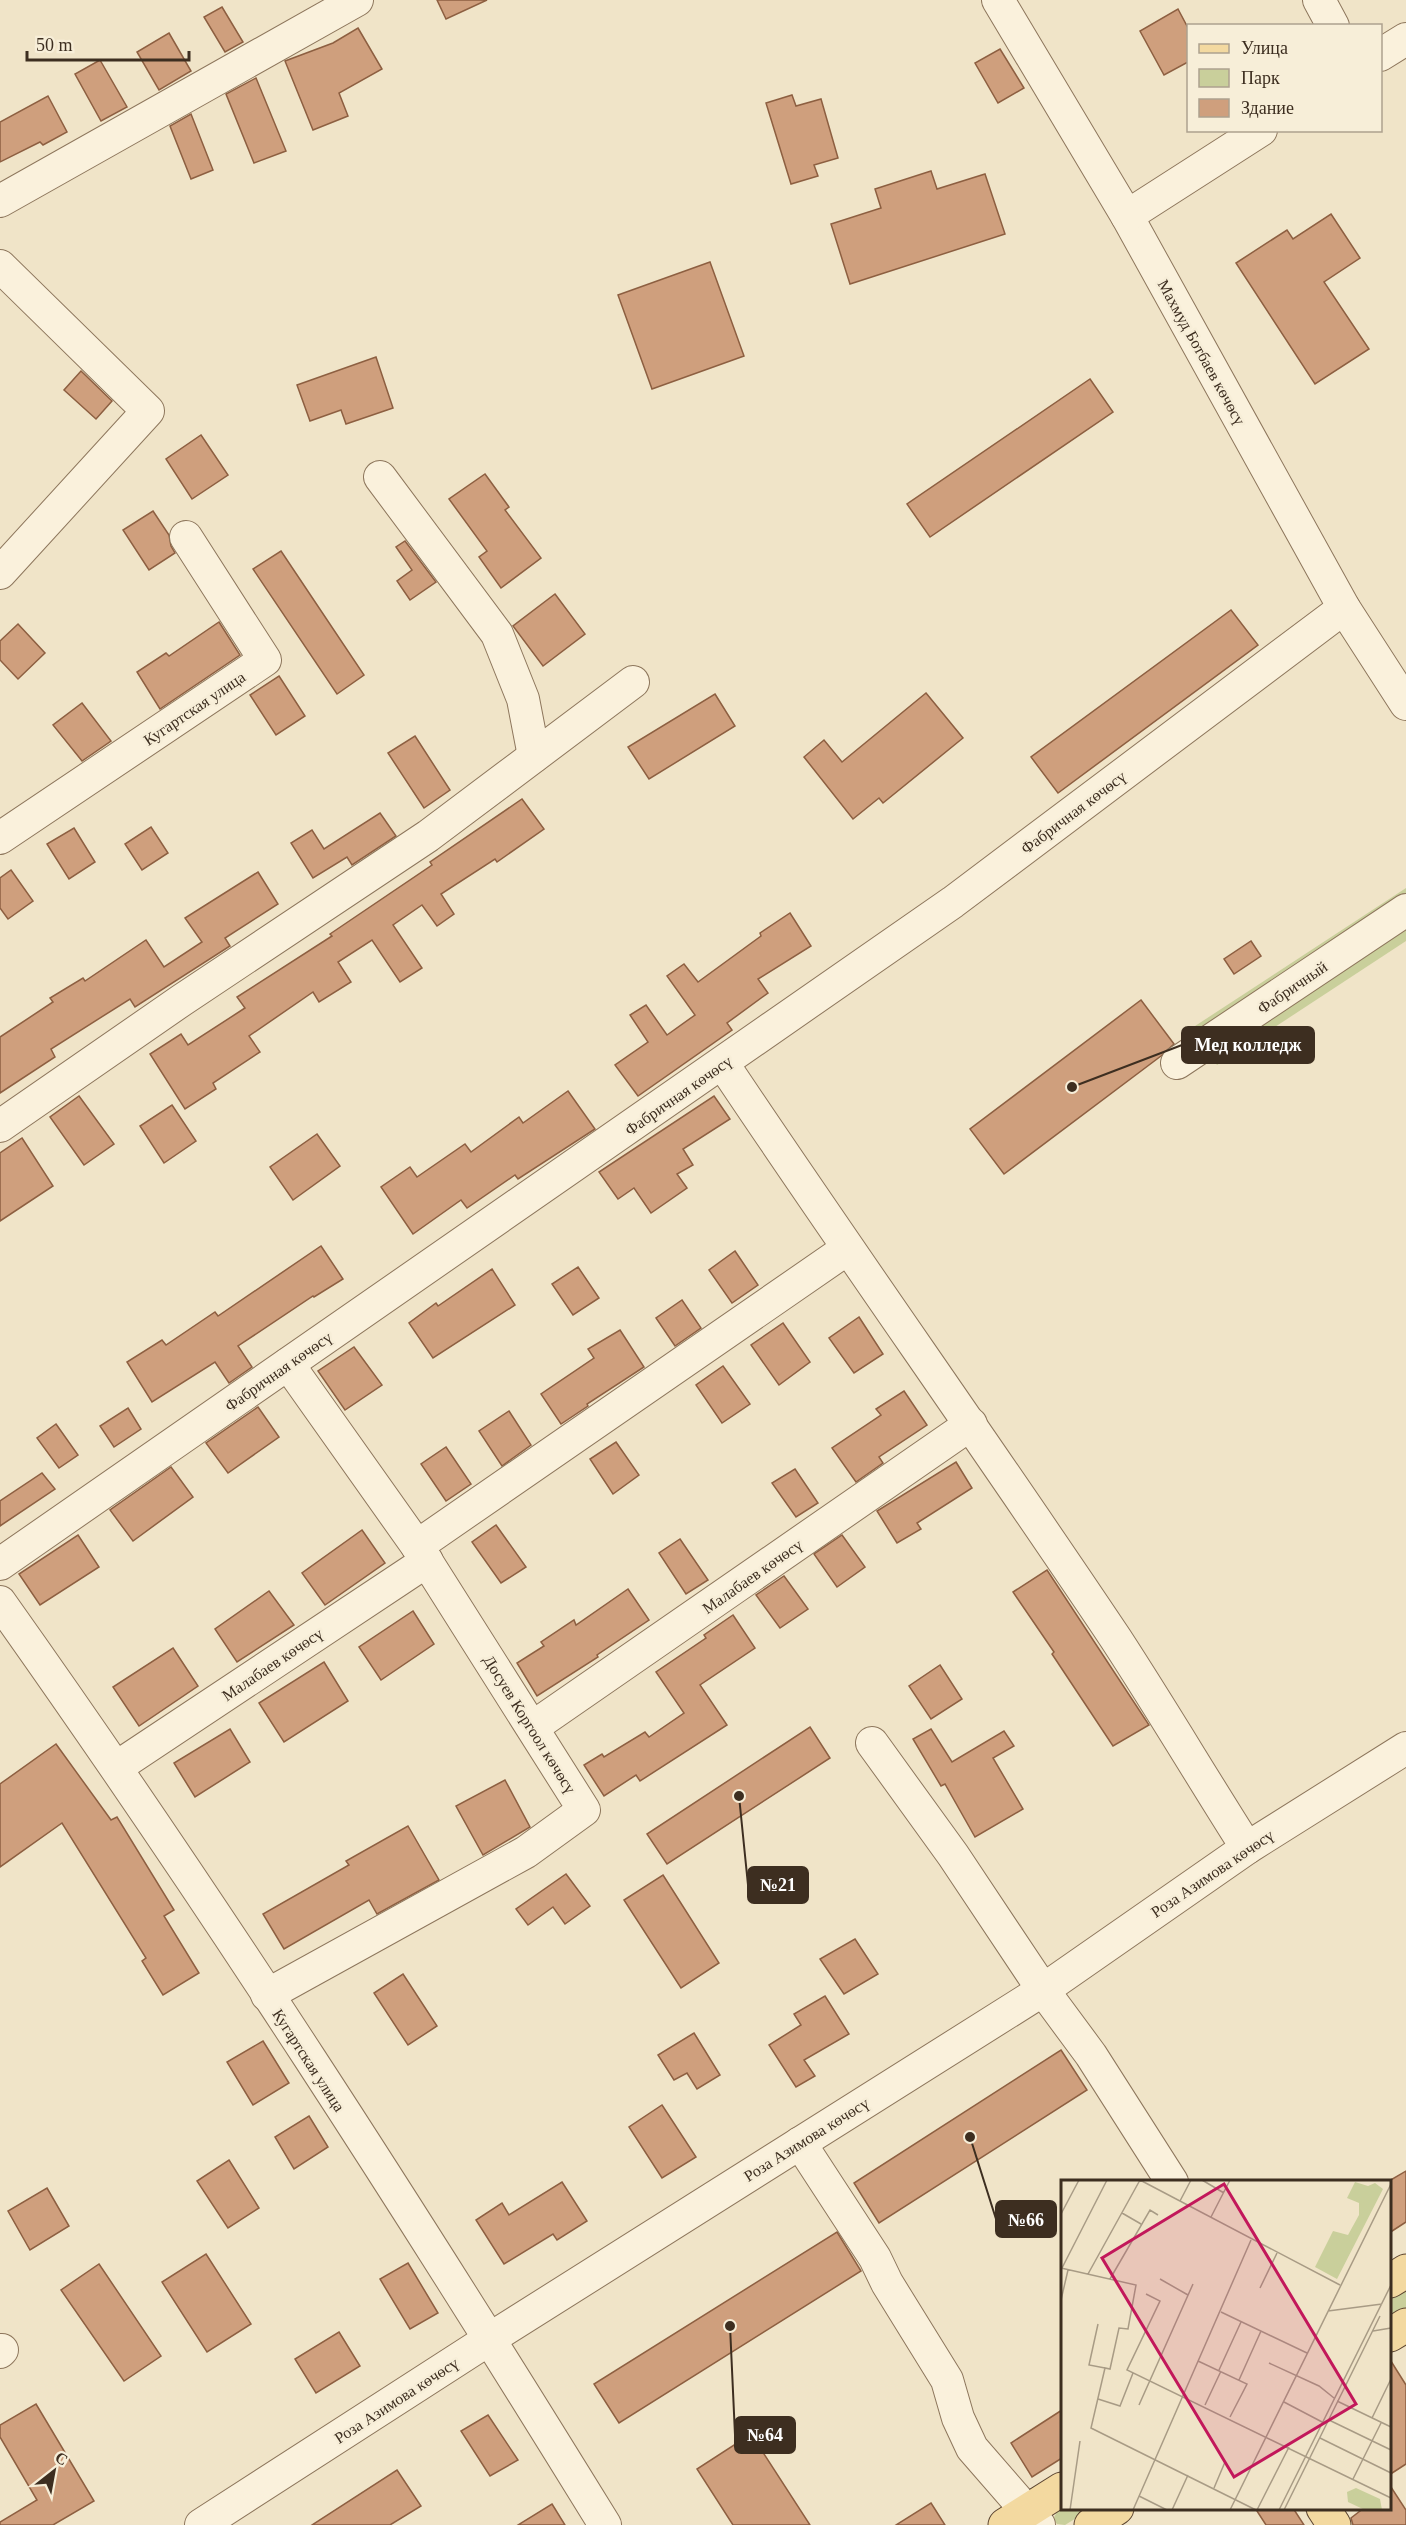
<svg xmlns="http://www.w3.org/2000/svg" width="1406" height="2525" font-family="Georgia,serif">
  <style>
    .green { fill: #c9cf9b }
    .building { fill: #cf9f7d; stroke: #8d5f41; stroke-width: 1.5 }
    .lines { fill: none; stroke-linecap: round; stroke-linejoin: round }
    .minor-casing { stroke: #8d765c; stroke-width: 34 }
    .major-casing { stroke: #5b4430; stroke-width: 35 }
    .minor { stroke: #faf1dc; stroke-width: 32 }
    .major { stroke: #f3d9a0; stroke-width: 33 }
    .labels { text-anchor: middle; stroke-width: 5; stroke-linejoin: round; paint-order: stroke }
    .street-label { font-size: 16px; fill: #3d2e20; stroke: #f7eed8 }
    .inset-road { fill: none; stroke: #a89b85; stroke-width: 1.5 }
    .view { fill: #c2185b; fill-opacity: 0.15; stroke: #c2185b; stroke-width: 3 }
    .inset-edge { fill: none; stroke: #3d2e20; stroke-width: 3 }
    .leader { fill: none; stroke: #3d2e20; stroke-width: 2 }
    .callout-dot { fill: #3d2e20; stroke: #f7eed8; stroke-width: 2 }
    .callout { fill: #3d2e20; stroke: #3d2e20; stroke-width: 2 }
    .callout-label { font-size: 18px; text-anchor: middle; font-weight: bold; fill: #fff }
  </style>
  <rect width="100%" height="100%" fill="#f0e4c8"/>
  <g class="green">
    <path d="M 1406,888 L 1406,941 L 1217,1065 L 1192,1028 Z"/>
    <path d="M 1406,2288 L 1406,2309 L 1390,2319 L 1390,2299 Z"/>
    <path d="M 1062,2508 L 1091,2509 L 1065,2525 L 1057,2524 L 1053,2519 L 1057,2512 Z"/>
  </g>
  <g class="building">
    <path d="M 437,0 L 487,0 L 446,19 Z"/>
    <path d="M 222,7 L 243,42 L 225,52 L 204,17 Z"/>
    <path d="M 1178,9 L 1188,28 L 1188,62 L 1164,75 L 1140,31 Z"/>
    <path d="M 358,28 L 382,69 L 339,93 L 348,116 L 313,130 L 285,61 L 333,43 Z"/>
    <path d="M 169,33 L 191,71 L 159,90 L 137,52 Z"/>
    <path d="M 1000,49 L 1024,88 L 998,103 L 975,63 Z"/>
    <path d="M 100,60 L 127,107 L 101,121 L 75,74 Z"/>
    <path d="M 256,78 L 286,151 L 254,163 L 226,94 Z"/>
    <path d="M 792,95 L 796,106 L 821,99 L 838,158 L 814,165 L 818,176 L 791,184 L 766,103 Z"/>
    <path d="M 48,96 L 67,132 L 43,145 L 40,142 L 0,162 L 0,122 Z"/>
    <path d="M 191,114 L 213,170 L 191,179 L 170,126 Z"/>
    <path d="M 931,171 L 937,189 L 985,174 L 1005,234 L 850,284 L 831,224 L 881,208 L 875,189 Z"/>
    <path d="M 1331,214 L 1360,258 L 1324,282 L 1369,349 L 1315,384 L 1236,263 L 1287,230 L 1293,239 Z"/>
    <path d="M 710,262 L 744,356 L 652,389 L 618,295 Z"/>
    <path d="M 376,357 L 393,408 L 346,424 L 341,410 L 310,421 L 297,385 Z"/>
    <path d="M 81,371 L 112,401 L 96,419 L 64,390 Z"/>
    <path d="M 1090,379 L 1113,412 L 930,537 L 907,504 Z"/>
    <path d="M 201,435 L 228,475 L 192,499 L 166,459 Z"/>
    <path d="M 485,474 L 509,507 L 505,510 L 541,558 L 501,588 L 479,557 L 487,551 L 449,499 Z"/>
    <path d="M 153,511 L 169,535 L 171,546 L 175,553 L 149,570 L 123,530 Z"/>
    <path d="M 405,541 L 436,582 L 410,600 L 397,581 L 412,570 L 396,547 Z"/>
    <path d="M 281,551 L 364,675 L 337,694 L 253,569 Z"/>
    <path d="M 555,594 L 585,634 L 543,666 L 513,626 Z"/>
    <path d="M 1231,610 L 1258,645 L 1058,793 L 1031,757 Z"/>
    <path d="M 219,622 L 240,655 L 160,709 L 137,672 L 166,653 L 169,656 Z"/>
    <path d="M 18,624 L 45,653 L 18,679 L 0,660 L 0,641 Z"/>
    <path d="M 279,676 L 305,716 L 276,735 L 250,695 Z"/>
    <path d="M 926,693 L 963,738 L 883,803 L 879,798 L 853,819 L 804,757 L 824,740 L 842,762 Z"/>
    <path d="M 715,694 L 735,726 L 649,779 L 628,747 Z"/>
    <path d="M 82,703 L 111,741 L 82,761 L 53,725 Z"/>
    <path d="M 415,736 L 450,790 L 424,808 L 388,753 Z"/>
    <path d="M 522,799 L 544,829 L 497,862 L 495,859 L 441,894 L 454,914 L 437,926 L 422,905 L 393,925 L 422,968 L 400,982 L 372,940 L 338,962 L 351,982 L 319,1002 L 313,992 L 249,1036 L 260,1052 L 213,1083 L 216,1089 L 185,1109 L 150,1054 L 181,1034 L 188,1045 L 245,1008 L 237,997 L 332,936 L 330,934 L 432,865 L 430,862 Z"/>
    <path d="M 380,813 L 396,836 L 352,865 L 347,857 L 313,878 L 291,843 L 312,830 L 324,849 Z"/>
    <path d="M 151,827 L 168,853 L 142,870 L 125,844 Z"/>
    <path d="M 74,828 L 95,862 L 69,879 L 47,844 Z"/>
    <path d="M 11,870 L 33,901 L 8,919 L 0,908 L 0,878 Z"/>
    <path d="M 258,872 L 278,904 L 225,938 L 230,946 L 135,1007 L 130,999 L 51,1049 L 55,1057 L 0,1093 L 0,1037 L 53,1002 L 50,998 L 83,978 L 85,981 L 146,940 L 164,967 L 202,942 L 185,918 Z"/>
    <path d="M 790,913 L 811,946 L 758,979 L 768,993 L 727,1023 L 732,1030 L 638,1096 L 615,1065 L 648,1042 L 630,1015 L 646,1005 L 667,1035 L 695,1015 L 667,976 L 684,964 L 698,982 L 761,936 L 760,933 Z"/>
    <path d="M 1251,941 L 1261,956 L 1234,974 L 1224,959 Z"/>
    <path d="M 1141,1000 L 1174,1044 L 1161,1056 L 1004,1174 L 970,1129 Z"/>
    <path d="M 568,1091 L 595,1129 L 518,1179 L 515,1175 L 467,1208 L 461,1200 L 413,1234 L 381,1187 L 410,1167 L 417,1177 L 465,1144 L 471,1152 L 519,1117 L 523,1123 Z"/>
    <path d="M 79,1096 L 114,1144 L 84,1165 L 50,1117 Z"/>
    <path d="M 714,1096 L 730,1119 L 683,1149 L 693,1165 L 677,1174 L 687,1188 L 651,1213 L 634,1188 L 618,1199 L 599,1172 Z"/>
    <path d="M 172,1105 L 196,1141 L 164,1163 L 140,1126 Z"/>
    <path d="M 317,1134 L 340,1166 L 293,1200 L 270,1167 Z"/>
    <path d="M 22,1138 L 53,1186 L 0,1221 L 0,1153 Z"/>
    <path d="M 321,1246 L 343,1279 L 314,1297 L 313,1296 L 238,1346 L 252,1367 L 229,1383 L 215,1362 L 152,1402 L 127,1362 L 162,1340 L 166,1345 L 215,1312 L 218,1316 Z"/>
    <path d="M 735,1251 L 758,1285 L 732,1303 L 709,1270 Z"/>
    <path d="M 578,1267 L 599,1298 L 573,1315 L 552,1284 Z"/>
    <path d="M 492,1269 L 515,1305 L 433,1358 L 409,1323 L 436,1303 L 438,1306 Z"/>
    <path d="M 682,1300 L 701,1328 L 675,1346 L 656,1318 Z"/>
    <path d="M 859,1317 L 883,1354 L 854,1373 L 829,1338 Z"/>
    <path d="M 783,1323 L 810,1362 L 779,1385 L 751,1345 Z"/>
    <path d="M 620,1330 L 644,1367 L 587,1404 L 588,1406 L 561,1424 L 541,1394 L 594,1358 L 588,1349 Z"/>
    <path d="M 354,1347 L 382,1385 L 345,1410 L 318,1371 Z"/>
    <path d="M 723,1366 L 750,1404 L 722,1423 L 696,1385 Z"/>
    <path d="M 904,1391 L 927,1425 L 879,1457 L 883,1463 L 856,1482 L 832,1448 L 881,1415 L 876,1409 Z"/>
    <path d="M 258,1407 L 279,1437 L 228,1473 L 206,1443 Z"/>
    <path d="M 128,1408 L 141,1429 L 114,1447 L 100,1426 Z"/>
    <path d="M 509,1411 L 531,1445 L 502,1466 L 479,1431 Z"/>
    <path d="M 56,1424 L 78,1455 L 59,1468 L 37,1438 Z"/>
    <path d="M 616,1442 L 639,1475 L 613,1494 L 590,1459 Z"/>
    <path d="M 446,1447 L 471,1484 L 446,1501 L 421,1464 Z"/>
    <path d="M 956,1462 L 972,1488 L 917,1523 L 921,1529 L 897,1543 L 877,1511 Z"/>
    <path d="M 171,1467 L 193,1497 L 133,1541 L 110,1510 Z"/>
    <path d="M 795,1469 L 818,1503 L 796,1517 L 772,1483 Z"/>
    <path d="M 42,1473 L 55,1489 L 0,1526 L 0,1501 Z"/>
    <path d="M 496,1525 L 526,1567 L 501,1583 L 472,1542 Z"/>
    <path d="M 362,1530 L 385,1563 L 325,1605 L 302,1573 Z"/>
    <path d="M 78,1535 L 99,1567 L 40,1605 L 19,1574 Z"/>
    <path d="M 842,1535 L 865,1567 L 837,1587 L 814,1554 Z"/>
    <path d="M 680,1539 L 708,1580 L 686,1594 L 659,1553 Z"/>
    <path d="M 1047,1570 L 1149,1725 L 1113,1746 L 1052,1654 L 1054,1652 L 1013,1592 Z"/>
    <path d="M 784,1576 L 808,1609 L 780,1628 L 756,1595 Z"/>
    <path d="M 628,1589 L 649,1620 L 597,1655 L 598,1657 L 537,1696 L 517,1663 L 544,1646 L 541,1642 L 574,1620 L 576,1625 Z"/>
    <path d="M 269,1591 L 294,1625 L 237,1662 L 215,1629 Z"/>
    <path d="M 413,1611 L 434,1644 L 381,1680 L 359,1647 Z"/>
    <path d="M 733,1615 L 755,1648 L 700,1685 L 727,1725 L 640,1781 L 636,1775 L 604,1796 L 584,1765 L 602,1754 L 604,1757 L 645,1732 L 649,1737 L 684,1713 L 656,1672 L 706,1638 L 704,1635 Z"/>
    <path d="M 173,1648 L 198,1686 L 139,1726 L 113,1687 Z"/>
    <path d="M 324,1662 L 348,1701 L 284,1742 L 259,1703 Z"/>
    <path d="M 940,1665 L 962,1699 L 931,1719 L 909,1686 Z"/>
    <path d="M 810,1727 L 830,1758 L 667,1864 L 647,1834 Z"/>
    <path d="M 230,1729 L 250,1762 L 195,1797 L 174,1763 Z"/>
    <path d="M 931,1729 L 952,1762 L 1004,1731 L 1014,1746 L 993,1758 L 1023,1809 L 975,1837 L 945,1784 L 941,1786 L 913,1739 Z"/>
    <path d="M 56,1744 L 111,1820 L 117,1817 L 174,1910 L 164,1916 L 199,1973 L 163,1995 L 142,1961 L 146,1958 L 62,1823 L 0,1867 L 0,1784 Z"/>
    <path d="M 505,1780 L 530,1827 L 483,1855 L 456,1806 Z"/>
    <path d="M 408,1826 L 439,1880 L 377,1914 L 369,1900 L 284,1949 L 263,1914 L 349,1865 L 346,1861 Z"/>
    <path d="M 566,1874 L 590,1906 L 565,1924 L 553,1907 L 528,1925 L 516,1909 Z"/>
    <path d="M 663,1875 L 719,1963 L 681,1988 L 624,1900 Z"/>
    <path d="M 855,1939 L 878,1974 L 844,1994 L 820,1959 Z"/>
    <path d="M 403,1974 L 437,2026 L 408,2045 L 374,1993 Z"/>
    <path d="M 825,1996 L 849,2034 L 804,2060 L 815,2076 L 796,2087 L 769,2045 L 801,2025 L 794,2014 Z"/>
    <path d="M 694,2033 L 720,2075 L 697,2089 L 687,2073 L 674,2080 L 658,2055 Z"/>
    <path d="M 263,2041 L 289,2083 L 253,2105 L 227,2062 Z"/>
    <path d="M 1061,2050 L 1087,2090 L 879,2223 L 854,2183 Z"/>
    <path d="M 662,2105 L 696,2157 L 662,2178 L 629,2127 Z"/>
    <path d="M 309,2116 L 328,2147 L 294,2169 L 275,2137 Z"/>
    <path d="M 229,2160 L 259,2208 L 228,2228 L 197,2181 Z"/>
    <path d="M 1406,2171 L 1406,2222 L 1389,2233 L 1389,2181 Z"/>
    <path d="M 562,2182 L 587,2221 L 557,2240 L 553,2234 L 504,2264 L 476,2220 L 502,2203 L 509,2215 Z"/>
    <path d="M 47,2188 L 69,2226 L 30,2250 L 8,2211 Z"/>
    <path d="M 837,2232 L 861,2271 L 619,2423 L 594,2384 Z"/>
    <path d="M 206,2254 L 251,2324 L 207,2352 L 162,2282 Z"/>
    <path d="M 408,2263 L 438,2313 L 410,2329 L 380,2279 Z"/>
    <path d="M 99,2264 L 161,2356 L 124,2381 L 61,2290 Z"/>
    <path d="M 339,2332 L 360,2366 L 316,2393 L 295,2359 Z"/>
    <path d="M 1389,2358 L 1406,2385 L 1406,2464 L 1389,2475 Z"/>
    <path d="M 36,2404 L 94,2501 L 53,2525 L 0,2525 L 0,2522 L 37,2500 L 0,2437 L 0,2425 Z"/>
    <path d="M 1062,2410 L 1062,2458 L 1032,2477 L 1011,2443 Z"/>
    <path d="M 488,2415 L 518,2460 L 490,2476 L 461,2431 Z"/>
    <path d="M 751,2434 L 810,2525 L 733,2525 L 697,2469 Z"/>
    <path d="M 397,2470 L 421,2506 L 390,2525 L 312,2525 Z"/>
    <path d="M 1389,2484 L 1406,2510 L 1406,2525 L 1353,2525 L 1351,2518 L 1364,2508 L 1389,2508 Z"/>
    <path d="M 931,2503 L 945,2525 L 896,2525 Z"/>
    <path d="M 552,2504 L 565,2525 L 518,2525 Z"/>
    <path d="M 1255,2508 L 1293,2508 L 1304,2525 L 1266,2525 Z"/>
  </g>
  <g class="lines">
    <g class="minor-casing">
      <g id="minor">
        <path d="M 998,0 L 1127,216 L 1344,608 L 1406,704"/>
        <path d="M 1319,0 L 1333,26"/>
        <path d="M 1380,55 L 1406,39"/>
        <path d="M 0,201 L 357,0"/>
        <path d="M 1127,216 L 1261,130"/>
        <path d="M 0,266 L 148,411 L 0,573"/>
        <path d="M 380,477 L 497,634 L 523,699 L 534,756"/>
        <path d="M 0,838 L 265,660 L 186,537"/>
        <path d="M 1177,1063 L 1406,910"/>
        <path d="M 723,1064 C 852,1257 987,1446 1116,1639 C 1161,1708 1203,1779 1247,1848"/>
        <path d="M 0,1126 L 182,1000 L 428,836 L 633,682"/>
        <path d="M 417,1546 L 847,1249"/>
        <path d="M 0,1564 L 953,902 L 1344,608"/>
        <path d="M 0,1602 C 213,1902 412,2212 605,2525"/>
        <path d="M 533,1727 L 971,1424"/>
        <path d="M 872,1743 L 953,1855 L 1043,1990 L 1091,2055 L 1172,2182"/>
        <path d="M 117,1767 L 427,1561"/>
        <path d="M 267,1995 L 526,1852 L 584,1810 L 417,1546 L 288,1364"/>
        <path d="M 800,2143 L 875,2258 L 887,2283 L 947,2380 L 958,2418 L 972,2448 L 1039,2525"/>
        <path d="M 0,2352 L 2,2350"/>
        <path d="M 201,2525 L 488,2340 L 1043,1990 L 1247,1848 L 1406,1748"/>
      </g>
    </g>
    <g class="major-casing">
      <g id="major">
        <path d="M 1390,2281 L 1406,2271"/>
        <path d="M 1390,2335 L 1406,2325"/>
        <path d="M 1323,2508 L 1334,2525"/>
        <path d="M 1005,2525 L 1062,2489"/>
        <path d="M 1091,2525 L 1117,2508"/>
      </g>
    </g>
    <use href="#minor" class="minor"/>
    <use href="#major" class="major"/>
  </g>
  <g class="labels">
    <g class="street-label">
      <text transform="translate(1202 352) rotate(61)" y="6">Махмуд Ботбаев көчөсү</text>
      <text transform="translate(194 708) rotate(-34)" y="6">Кугартская улица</text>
      <text transform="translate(1073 812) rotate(-37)" y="6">Фабричная көчөсү</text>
      <text transform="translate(1292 987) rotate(-34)" y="6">Фабричный</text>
      <text transform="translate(678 1095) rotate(-35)" y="6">Фабричная көчөсү</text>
      <text transform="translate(278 1371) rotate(-35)" y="6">Фабричная көчөсү</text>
      <text transform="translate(752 1576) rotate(-35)" y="6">Малабаев көчөсү</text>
      <text transform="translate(272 1664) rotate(-34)" y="6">Малабаев көчөсү</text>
      <text transform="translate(530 1724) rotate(58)" y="6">Досуев Коргоол көчөсү</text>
      <text transform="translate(1212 1873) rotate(-34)" y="6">Роза Азимова көчөсү</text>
      <text transform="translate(309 2060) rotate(57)" y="6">Кугартская улица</text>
      <text transform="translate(806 2139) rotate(-32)" y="6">Роза Азимова көчөсү</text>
      <text transform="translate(396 2400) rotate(-33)" y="6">Роза Азимова көчөсү</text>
    </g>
  </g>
  <g transform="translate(1061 2180)">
    <rect width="330" height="330" fill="#f0e4c8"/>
    <path d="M 294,2 L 307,6 L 314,3 L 322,9 L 276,99 L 254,87 L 272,51 L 287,55 L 298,35 L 298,23 L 286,18 ZM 295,308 L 319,319 L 321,330 L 304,330 L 287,322 L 286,312 Z" fill="#c9cf9b"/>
    <path class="inset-road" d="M 79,0 L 279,105M 141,0 L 163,13M 119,21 L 130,0M 61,33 L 80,44M 0,34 L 18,0M 150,37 L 169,0M 0,88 L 75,105 L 67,149 L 58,148 L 49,189 L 44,188 L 30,248 L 195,330M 1,88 L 46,0M 27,94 L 79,0M 49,99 L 89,30 L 97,35M 99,99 L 127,115M 199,108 L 216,73M 85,114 L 99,121 L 66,190 L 330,318M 0,120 L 7,90M 267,131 L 321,124M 160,132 L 246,173M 37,144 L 28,185 L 44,188M 312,151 L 330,148M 137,181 L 186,204 L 169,237M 208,183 L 258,206 L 273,218M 158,190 L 180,142M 178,200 L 200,151M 37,219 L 59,226 L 72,193M 276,221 L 330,247M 223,222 L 263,243M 78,225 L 132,104M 144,225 L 160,191M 311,238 L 330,199M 268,240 L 330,270M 259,258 L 330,293M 292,299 L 320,243M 153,308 L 164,282M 78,316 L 106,330M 9,330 L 19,261M 72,330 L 190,60M 111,330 L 127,295M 169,330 L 330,4M 196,330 L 228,267M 218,330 L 330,105M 223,330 L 319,136"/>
    <path class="view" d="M 163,4 L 295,224 L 173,297 L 41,78 Z"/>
    <rect width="330" height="330" class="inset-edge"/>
  </g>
  <path class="leader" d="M1072 1087L1182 1045M739 1796L748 1885M970 2137L996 2219M730 2326L735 2435"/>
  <g class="callout-dot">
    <circle cx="1072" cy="1087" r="6"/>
    <circle cx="739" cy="1796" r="6"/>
    <circle cx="970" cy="2137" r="6"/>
    <circle cx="730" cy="2326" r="6"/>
  </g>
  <g class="callout">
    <rect x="1182" y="1027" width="132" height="36" rx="6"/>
    <rect x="748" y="1867" width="60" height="36" rx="6"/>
    <rect x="996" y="2201" width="60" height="36" rx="6"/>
    <rect x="735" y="2417" width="60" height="36" rx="6"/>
  </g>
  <g class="callout-label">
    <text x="1248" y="1051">Мед колледж</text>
    <text x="778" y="1891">№21</text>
    <text x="1026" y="2226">№66</text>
    <text x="765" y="2441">№64</text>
  </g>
  <rect x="1187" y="24" width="195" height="108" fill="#f7eed8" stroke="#ada18e" stroke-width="1.5"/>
  <rect x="1199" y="44" width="30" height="9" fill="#f3d9a0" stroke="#ada18e" stroke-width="1.5"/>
  <text x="1241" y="54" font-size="18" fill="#3d2e20">Улица</text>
  <rect x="1199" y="69" width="30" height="18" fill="#c9cf9b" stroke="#ada18e" stroke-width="1.5"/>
  <text x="1241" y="84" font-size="18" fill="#3d2e20">Парк</text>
  <rect x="1199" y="99" width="30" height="18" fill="#cf9f7d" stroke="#ada18e" stroke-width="1.5"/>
  <text x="1241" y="114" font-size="18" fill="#3d2e20">Здание</text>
  <g transform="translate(54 2471) rotate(31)" stroke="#f7eed8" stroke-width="4.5" paint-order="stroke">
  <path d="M0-4.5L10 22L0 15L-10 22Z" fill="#3d2e20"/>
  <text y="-9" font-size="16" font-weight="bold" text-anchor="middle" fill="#3d2e20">С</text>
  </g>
  <path d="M27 51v9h162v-9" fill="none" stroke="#3d2e20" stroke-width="3"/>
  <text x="36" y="51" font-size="18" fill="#3d2e20" stroke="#f7eed8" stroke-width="4.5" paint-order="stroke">50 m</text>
</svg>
